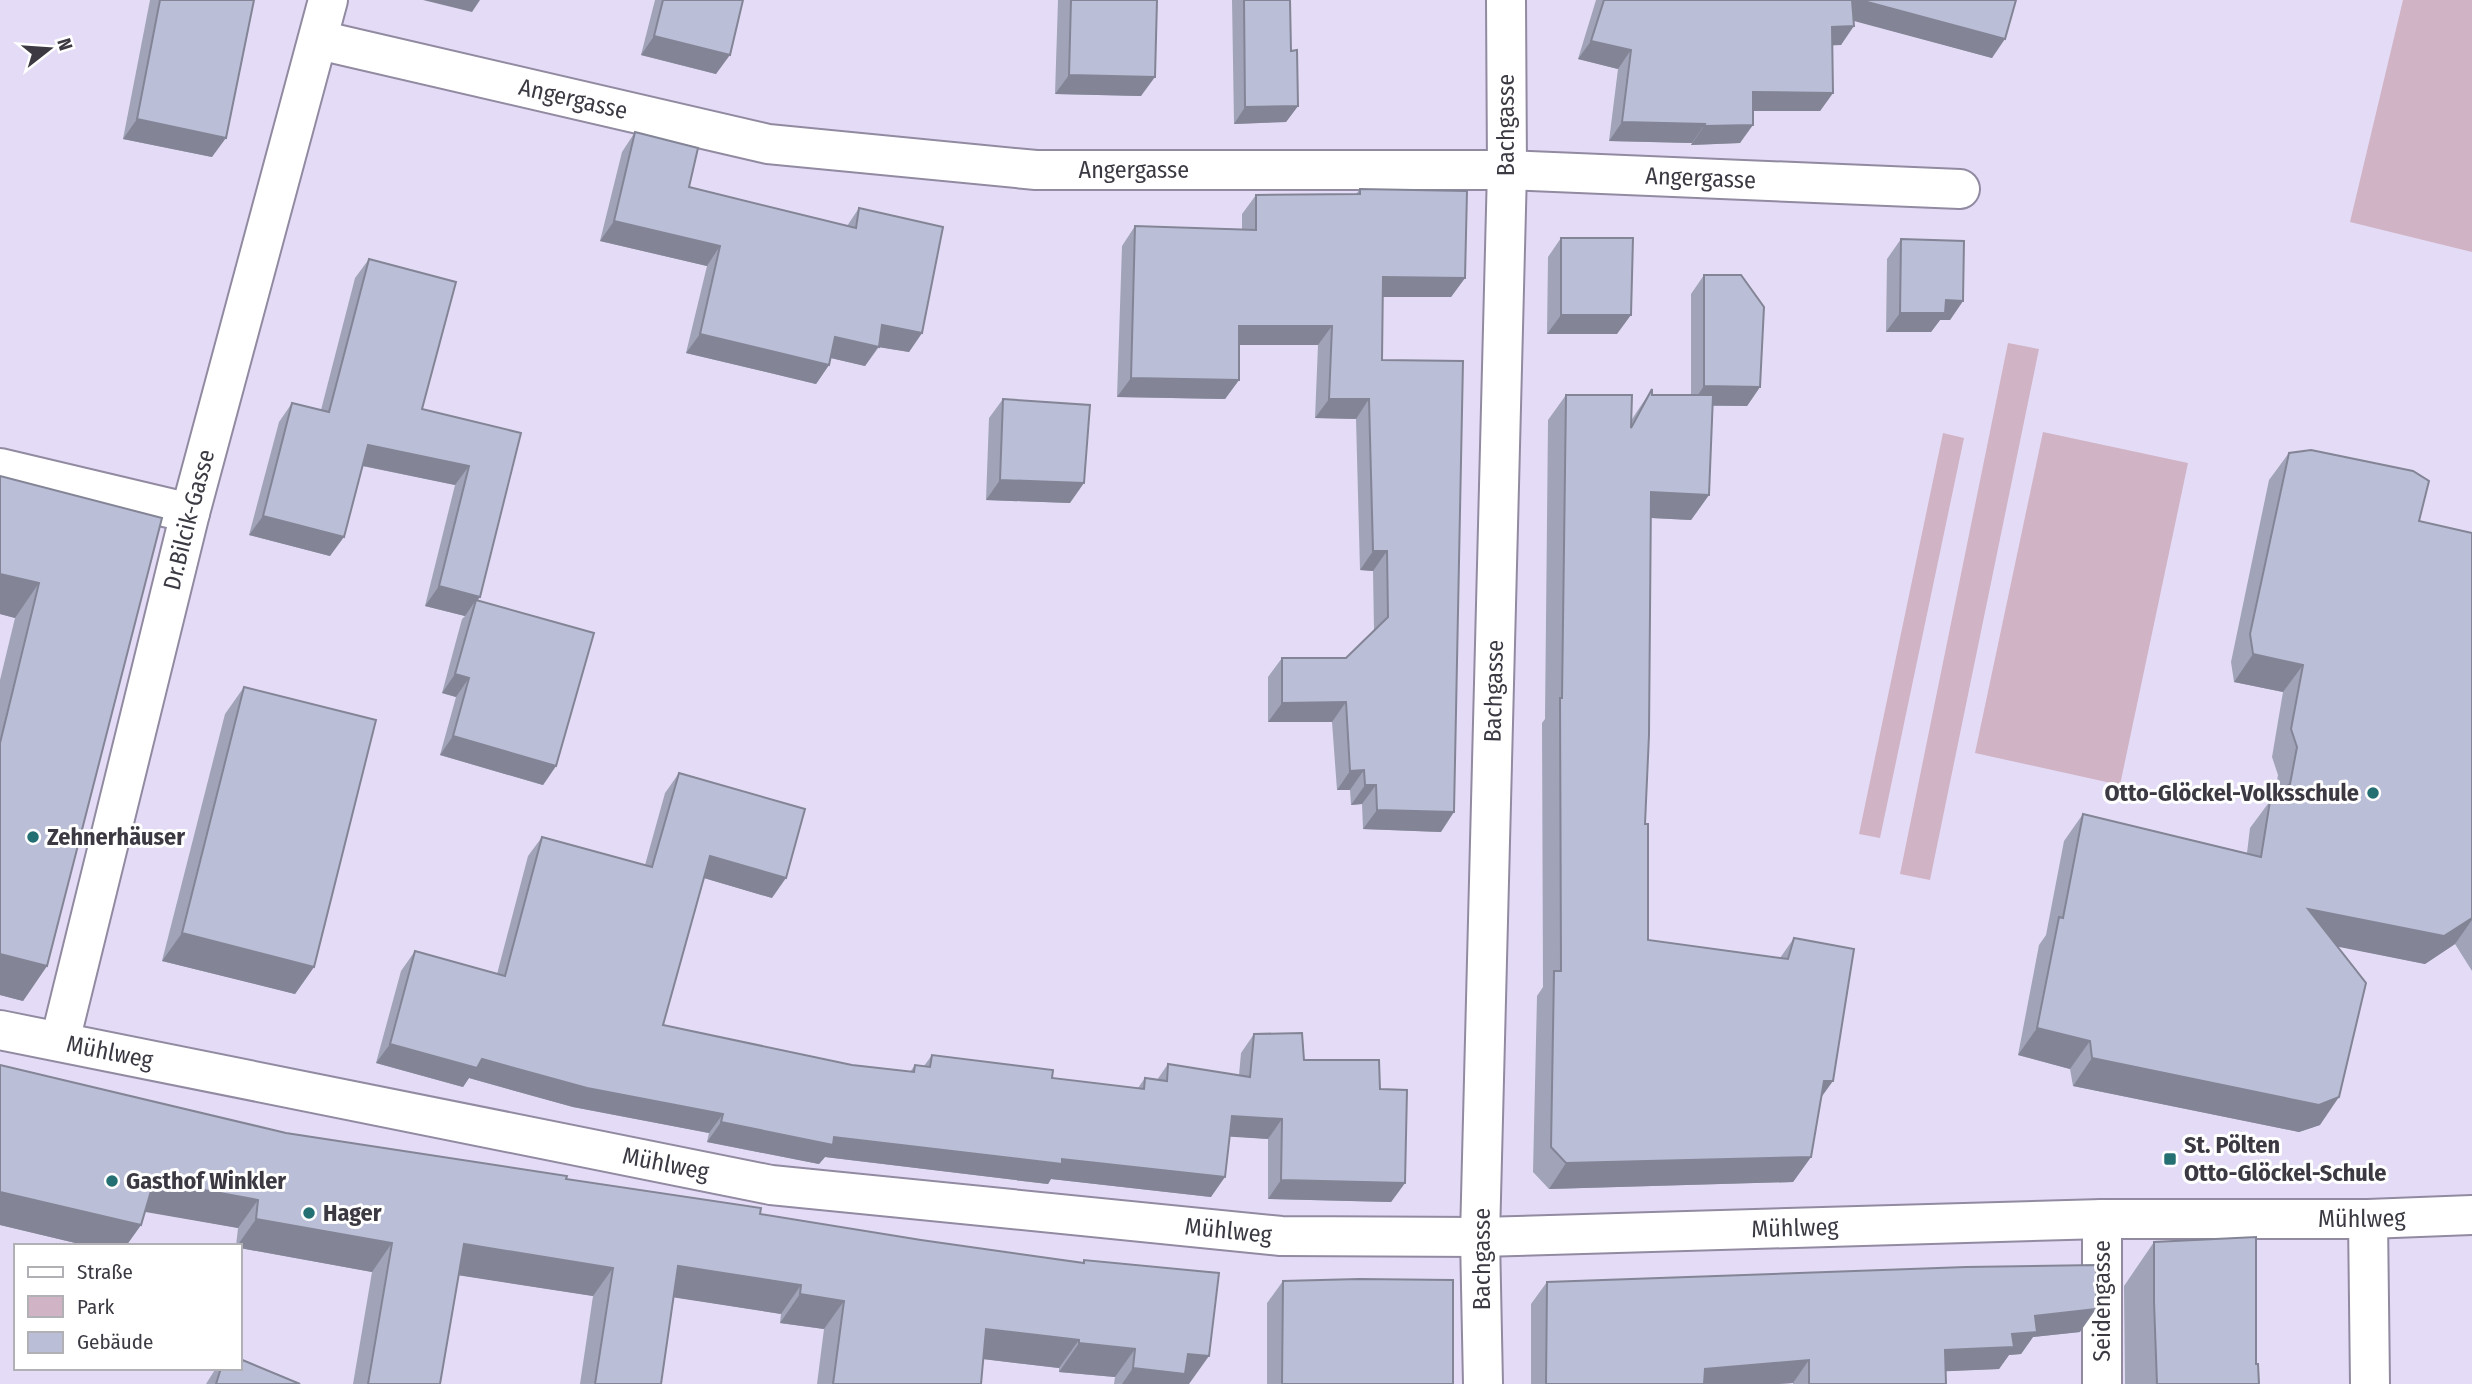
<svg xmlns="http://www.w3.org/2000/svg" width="2472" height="1384" font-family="'Fira Sans Condensed',sans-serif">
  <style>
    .green { fill: #d0b3c5 }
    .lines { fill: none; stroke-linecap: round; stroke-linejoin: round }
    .minor-casing { stroke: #918aa1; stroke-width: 42 }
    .minor { stroke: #fff; stroke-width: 38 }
    .wall { fill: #a1a3b9 }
    .shaded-wall { fill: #838596 }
    .building { fill: #bbbed7; stroke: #838596; stroke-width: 2 }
    .poi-dot { fill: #246f72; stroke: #fff; stroke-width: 2.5 }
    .labels { text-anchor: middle; stroke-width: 6; stroke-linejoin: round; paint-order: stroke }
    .street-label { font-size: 24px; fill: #3c3943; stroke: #fff }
    .poi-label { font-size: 24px; font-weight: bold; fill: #3c3943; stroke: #fff; text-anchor: start }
  </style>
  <rect width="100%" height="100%" fill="#e4dcf6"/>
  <g class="green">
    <path d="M 2403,0 L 2472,0 L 2472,252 L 2350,222 Z"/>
    <path d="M 2008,343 L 2039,349 L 1930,880 L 1900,874 Z"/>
    <path d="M 2043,432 L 2188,463 L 2120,785 L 1975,753 Z"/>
    <path d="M 1943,433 L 1964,438 L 1880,838 L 1859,834 Z"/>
  </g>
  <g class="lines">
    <g class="minor-casing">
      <g id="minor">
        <path id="s1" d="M 319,40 L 768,144 L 1036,170 L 1507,170 L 1960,189"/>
        <path d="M 0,468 L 190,513"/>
        <path id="s2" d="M 0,1030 L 771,1185 L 1281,1236 L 1480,1237 L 2102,1219 L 2368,1219 L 2472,1215"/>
        <path id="s3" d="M 60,1041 L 190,513 L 328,0"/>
        <path d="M 2102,1219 L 2102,1384"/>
        <path d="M 2368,1219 L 2370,1384"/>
        <path id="s4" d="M 1483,1384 L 1480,1237 L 1507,170 L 1506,0"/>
      </g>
    </g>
    <use href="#minor" class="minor"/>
  </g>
  <g class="wall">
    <path d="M 150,0 L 254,0 L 212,157 L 123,139 Z"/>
    <path d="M 655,0 L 743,0 L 716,74 L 641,55 Z"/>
    <path d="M 1058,0 L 1157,0 L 1141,96 L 1055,94 Z"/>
    <path d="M 1232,0 L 1290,0 L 1291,51 L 1298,106 L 1286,122 L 1234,124 Z"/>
    <path d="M 1596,0 L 2016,0 L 1992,58 L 1853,20 L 1841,45 L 1832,45 L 1833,93 L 1820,111 L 1753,111 L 1740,143 L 1691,145 L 1692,143 L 1609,141 L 1618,69 L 1578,59 Z"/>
    <path d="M 635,132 L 689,187 L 847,226 L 859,208 L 922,333 L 909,352 L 879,347 L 865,366 L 831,358 L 829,365 L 816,384 L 686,353 L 707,266 L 600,241 L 622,152 Z"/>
    <path d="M 1360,189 L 1465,278 L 1451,297 L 1383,297 L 1382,360 L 1441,832 L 1363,829 L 1362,804 L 1351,805 L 1350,790 L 1337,790 L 1332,722 L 1268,722 L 1268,677 L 1282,658 L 1346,658 L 1374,630 L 1373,571 L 1360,570 L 1356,419 L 1315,418 L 1318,345 L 1239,345 L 1239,380 L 1225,399 L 1117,397 L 1122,246 L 1135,226 L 1242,229 L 1242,214 L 1256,195 L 1356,194 Z"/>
    <path d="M 1561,238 L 1617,334 L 1547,334 L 1548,257 Z"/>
    <path d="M 1901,239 L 1963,301 L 1950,320 L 1940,320 L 1931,332 L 1886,332 L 1887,259 Z"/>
    <path d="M 369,259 L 422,409 L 521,433 L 480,597 L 477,600 L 556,766 L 543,785 L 440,755 L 456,697 L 442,693 L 462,619 L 465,616 L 425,606 L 455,485 L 362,466 L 330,556 L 249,535 L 279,422 L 292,403 L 321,410 L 355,278 Z"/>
    <path d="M 1704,275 L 1760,387 L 1747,406 L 1713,406 L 1709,495 L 1691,520 L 1651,518 L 1645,824 L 1648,940 L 1780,958 L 1794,938 L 1821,1098 L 1811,1157 L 1793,1182 L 1549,1189 L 1533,1172 L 1537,996 L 1543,987 L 1542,723 L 1545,719 L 1548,420 L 1566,395 L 1632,419 L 1652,389 L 1652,395 L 1691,395 L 1691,294 Z"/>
    <path d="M 1003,399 L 1070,503 L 986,500 L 989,418 Z"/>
    <path d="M 2289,453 L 2419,521 L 2472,533 L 2472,971 L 2455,944 L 2425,964 L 2337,946 L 2320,1125 L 2299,1132 L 2073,1086 L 2070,1069 L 2018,1055 L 2039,945 L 2046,935 L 2064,841 L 2083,814 L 2247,853 L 2250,828 L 2270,801 L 2274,798 L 2278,775 L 2272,757 L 2283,692 L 2234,682 L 2231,662 L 2269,480 Z"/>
    <path d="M 0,476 L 162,518 L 47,966 L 23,1001 L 0,995 L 0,680 L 15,618 L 0,614 Z"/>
    <path d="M 244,687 L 314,967 L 295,994 L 162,961 L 225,714 Z"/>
    <path d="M 679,773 L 772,898 L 704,878 L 663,1025 L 852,1065 L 910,1072 L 915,1065 L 924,1066 L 932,1055 L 1052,1078 L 1138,1088 L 1145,1078 L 1157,1080 L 1168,1064 L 1239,1075 L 1241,1053 L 1254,1034 L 1304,1060 L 1380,1089 L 1405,1183 L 1391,1202 L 1268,1199 L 1268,1139 L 1230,1136 L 1211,1197 L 1051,1179 L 1048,1184 L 825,1157 L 819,1164 L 707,1142 L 709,1133 L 573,1107 L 469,1078 L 463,1087 L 376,1063 L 401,971 L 415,951 L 497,974 L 528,856 L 542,837 L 645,865 L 665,793 Z"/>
    <path d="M 0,1065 L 286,1133 L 566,1179 L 760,1214 L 921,1240 L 1082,1263 L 1084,1260 L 1179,1383 L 1114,1384 L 1115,1377 L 1059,1372 L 1059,1368 L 983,1359 L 981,1384 L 817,1384 L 824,1329 L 780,1323 L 781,1314 L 674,1297 L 661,1384 L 580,1384 L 593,1296 L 459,1275 L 440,1384 L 353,1384 L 372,1272 L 240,1248 L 240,1246 L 236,1246 L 238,1228 L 145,1211 L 141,1225 L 126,1246 L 88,1246 L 0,1225 Z"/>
    <path d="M 2154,1242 L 2256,1364 L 2259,1384 L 2125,1384 L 2124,1286 Z"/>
    <path d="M 1283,1281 L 1453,1384 L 1267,1384 L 1267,1303 Z"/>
    <path d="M 1547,1282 L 2080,1332 L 2033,1337 L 2021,1354 L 2009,1355 L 1999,1369 L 1946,1371 L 1946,1384 L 1793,1384 L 1793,1383 L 1778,1384 L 1531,1384 L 1531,1304 Z"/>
    <path d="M 216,1368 L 240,1368 L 300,1384 L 206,1384 Z"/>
  </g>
  <g class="shaded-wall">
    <path d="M 423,0 L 480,0 L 472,12 Z"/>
    <path d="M 1851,0 L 1860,0 L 2005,39 L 1992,58 L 1839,17 Z"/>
    <path d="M 1854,26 L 1841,45 L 1819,46 L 1832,27 Z"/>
    <path d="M 654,36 L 730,55 L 716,74 L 641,55 Z"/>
    <path d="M 1591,41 L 1631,50 L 1618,69 L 1578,59 Z"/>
    <path d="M 1069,75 L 1155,77 L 1141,96 L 1055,94 Z"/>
    <path d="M 1753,92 L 1833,93 L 1820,111 L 1740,111 Z"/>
    <path d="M 1298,106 L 1286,122 L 1234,124 L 1245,107 Z"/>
    <path d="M 137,119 L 226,138 L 212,157 L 123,139 Z"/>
    <path d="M 1622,122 L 1705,124 L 1692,143 L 1609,141 Z"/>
    <path d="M 1753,125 L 1740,143 L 1691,145 L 1704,126 Z"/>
    <path d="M 614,221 L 720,246 L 707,266 L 600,241 Z"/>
    <path d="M 1383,277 L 1465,278 L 1451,297 L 1370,297 Z"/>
    <path d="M 1946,300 L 1963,301 L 1950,320 L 1940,320 L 1931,332 L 1886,332 L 1900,313 Z"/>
    <path d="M 1561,315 L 1631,315 L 1617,334 L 1547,334 Z"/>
    <path d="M 882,325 L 922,333 L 909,352 L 878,347 L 865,366 L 822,356 L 835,337 Z"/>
    <path d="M 1239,326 L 1332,326 L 1318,345 L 1226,345 Z"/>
    <path d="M 700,334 L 829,365 L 816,384 L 686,353 Z"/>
    <path d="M 1131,378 L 1239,380 L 1225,399 L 1117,397 Z"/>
    <path d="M 1704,386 L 1760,387 L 1747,406 L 1691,405 Z"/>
    <path d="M 1329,399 L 1369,399 L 1356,419 L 1315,418 Z"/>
    <path d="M 368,445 L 469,466 L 455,485 L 354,464 Z"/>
    <path d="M 1000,480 L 1084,483 L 1070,503 L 986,500 Z"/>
    <path d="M 1651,492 L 1709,495 L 1691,520 L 1633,517 Z"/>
    <path d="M 263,516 L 344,537 L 330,556 L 249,535 Z"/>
    <path d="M 1373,551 L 1387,551 L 1373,571 L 1360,570 Z"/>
    <path d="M 0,574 L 39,583 L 15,618 L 0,614 Z"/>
    <path d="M 439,586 L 480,597 L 475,604 L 476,600 L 465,616 L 425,606 Z"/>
    <path d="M 2253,654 L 2303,665 L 2283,692 L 2234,682 Z"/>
    <path d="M 455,674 L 469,678 L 456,697 L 442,693 Z"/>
    <path d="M 1346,702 L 1332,722 L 1268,722 L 1282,703 Z"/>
    <path d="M 453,736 L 556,766 L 543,785 L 440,755 Z"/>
    <path d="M 1364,770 L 1350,790 L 1337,790 L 1350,771 Z"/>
    <path d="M 1365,785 L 1376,785 L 1362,804 L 1351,805 Z"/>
    <path d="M 1377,810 L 1454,812 L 1441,832 L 1363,829 Z"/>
    <path d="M 710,856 L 786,878 L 772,898 L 697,876 Z"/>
    <path d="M 2308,909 L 2472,918 L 2472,920 L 2455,944 L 2425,964 L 2289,937 Z"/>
    <path d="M 182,933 L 314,967 L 295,994 L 162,961 Z"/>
    <path d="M 0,954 L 47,966 L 23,1001 L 0,995 Z"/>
    <path d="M 2037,1028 L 2090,1041 L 2070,1069 L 2018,1055 Z"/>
    <path d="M 390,1044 L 482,1059 L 723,1114 L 709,1133 L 573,1107 L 469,1078 L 463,1087 L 376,1063 Z"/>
    <path d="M 2092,1058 L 2339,1097 L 2320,1125 L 2299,1132 L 2073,1086 Z"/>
    <path d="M 1824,1081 L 1833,1081 L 1815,1106 Z"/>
    <path d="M 1232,1116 L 1282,1119 L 1268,1139 L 1219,1136 Z"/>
    <path d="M 721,1122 L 834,1137 L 1062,1159 L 1225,1177 L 1211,1197 L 1051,1179 L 1048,1184 L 825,1157 L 819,1164 L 707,1142 Z"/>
    <path d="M 1811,1157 L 1793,1182 L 1549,1189 L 1566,1163 Z"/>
    <path d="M 1281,1180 L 1405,1183 L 1391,1202 L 1268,1199 Z"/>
    <path d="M 154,1181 L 258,1200 L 238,1228 L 134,1210 Z"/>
    <path d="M 0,1192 L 141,1225 L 126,1246 L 88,1246 L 0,1225 Z"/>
    <path d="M 256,1219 L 392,1243 L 372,1272 L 240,1248 L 240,1246 L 237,1246 Z"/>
    <path d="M 464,1244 L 613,1268 L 593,1296 L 444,1273 Z"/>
    <path d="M 678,1266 L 801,1285 L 781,1314 L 658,1295 Z"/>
    <path d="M 800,1294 L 844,1301 L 824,1329 L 780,1323 Z"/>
    <path d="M 2096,1309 L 2080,1332 L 2033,1337 L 2021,1354 L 2009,1355 L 1999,1369 L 1929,1372 L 1945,1350 L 2012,1334 L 2035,1316 Z"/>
    <path d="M 986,1329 L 1079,1340 L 1059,1368 L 966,1357 Z"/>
    <path d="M 1079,1343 L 1135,1349 L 1115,1377 L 1059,1372 Z"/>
    <path d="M 1188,1354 L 1209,1356 L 1189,1384 L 1122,1384 L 1133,1368 Z"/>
    <path d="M 1809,1360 L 1793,1383 L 1778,1384 L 1695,1384 L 1705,1369 Z"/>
  </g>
  <g class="building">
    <path d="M 160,0 L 254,0 L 226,138 L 137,119 Z"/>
    <path d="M 663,0 L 743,0 L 730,55 L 654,36 Z"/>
    <path d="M 1071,0 L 1157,0 L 1155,77 L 1069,75 Z"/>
    <path d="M 1244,0 L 1290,0 L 1291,51 L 1297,50 L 1298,106 L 1245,107 Z"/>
    <path d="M 1604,0 L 1852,0 L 1854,26 L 1832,27 L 1833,93 L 1753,92 L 1753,125 L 1704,126 L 1705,124 L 1622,122 L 1631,50 L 1591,41 Z"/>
    <path d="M 1860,0 L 2016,0 L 2005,39 Z"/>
    <path d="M 635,132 L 698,148 L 689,187 L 856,228 L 859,208 L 943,227 L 922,333 L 882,325 L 879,347 L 835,337 L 829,365 L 700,334 L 720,246 L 614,221 Z"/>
    <path d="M 1360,189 L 1467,191 L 1465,278 L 1383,277 L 1382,360 L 1463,361 L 1454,812 L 1377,810 L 1376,785 L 1365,785 L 1364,770 L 1350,771 L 1346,702 L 1282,703 L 1282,658 L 1346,658 L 1388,617 L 1387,551 L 1373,551 L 1369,399 L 1329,399 L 1332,326 L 1239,326 L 1239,380 L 1131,378 L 1135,226 L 1256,230 L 1256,195 L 1360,194 Z"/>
    <path d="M 1561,238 L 1633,238 L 1631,315 L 1561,315 Z"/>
    <path d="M 1901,239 L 1964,241 L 1963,301 L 1946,300 L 1945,313 L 1900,313 Z"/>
    <path d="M 369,259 L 456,282 L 422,409 L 521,433 L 480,597 L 439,586 L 469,466 L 368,445 L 344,537 L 263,516 L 292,403 L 329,412 Z"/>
    <path d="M 1704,275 L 1741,275 L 1764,307 L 1760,387 L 1704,386 Z"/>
    <path d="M 1652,389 L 1652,395 L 1713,395 L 1709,495 L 1651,492 L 1649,735 L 1645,824 L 1648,824 L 1648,940 L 1788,959 L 1794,938 L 1854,949 L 1833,1081 L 1824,1081 L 1811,1157 L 1566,1163 L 1551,1147 L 1554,971 L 1561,971 L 1560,698 L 1562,698 L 1566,395 L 1632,395 L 1631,428 Z"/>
    <path d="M 1003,399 L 1090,405 L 1084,483 L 1000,480 Z"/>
    <path d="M 2311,450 L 2413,471 L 2429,481 L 2419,521 L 2472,533 L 2472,918 L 2444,936 L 2308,909 L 2366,983 L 2339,1097 L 2319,1105 L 2092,1058 L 2090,1041 L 2037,1028 L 2059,917 L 2063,918 L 2083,814 L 2261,857 L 2270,801 L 2290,784 L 2297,747 L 2291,729 L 2303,665 L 2253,654 L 2250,634 L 2289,453 Z"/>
    <path d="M 0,476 L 162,518 L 47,966 L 0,954 L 0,743 L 39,583 L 0,574 Z"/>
    <path d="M 476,600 L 594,633 L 556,766 L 453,736 L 469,678 L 455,674 Z"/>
    <path d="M 244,687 L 376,720 L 314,967 L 182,933 Z"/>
    <path d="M 679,773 L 805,809 L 786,878 L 710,856 L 663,1025 L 852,1065 L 914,1072 L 915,1065 L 930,1067 L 932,1055 L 1053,1070 L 1052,1078 L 1144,1089 L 1145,1078 L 1167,1081 L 1168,1064 L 1250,1077 L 1254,1034 L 1302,1033 L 1304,1060 L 1379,1060 L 1380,1089 L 1407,1090 L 1405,1183 L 1281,1180 L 1282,1119 L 1232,1116 L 1225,1177 L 1062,1159 L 1062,1164 L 834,1137 L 833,1145 L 721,1122 L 723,1114 L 587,1088 L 482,1059 L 477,1068 L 390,1044 L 415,951 L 505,976 L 542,837 L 652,867 Z"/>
    <path d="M 0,1065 L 286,1133 L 567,1176 L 566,1179 L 761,1208 L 760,1214 L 921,1240 L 1084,1263 L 1084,1260 L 1219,1273 L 1209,1356 L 1188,1354 L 1185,1374 L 1133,1368 L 1135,1349 L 1079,1343 L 1079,1340 L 986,1329 L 981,1384 L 833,1384 L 844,1301 L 800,1294 L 801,1285 L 678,1266 L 661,1384 L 595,1384 L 613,1268 L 464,1244 L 440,1384 L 368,1384 L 392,1243 L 256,1219 L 258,1200 L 154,1181 L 141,1225 L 0,1192 Z"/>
    <path d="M 2256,1237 L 2256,1364 L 2258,1364 L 2259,1384 L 2157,1384 L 2154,1302 L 2154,1242 Z"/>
    <path d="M 2096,1265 L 2096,1309 L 2035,1316 L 2037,1332 L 2012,1334 L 2014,1347 L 1945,1350 L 1946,1384 L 1809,1384 L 1809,1360 L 1705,1369 L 1704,1384 L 1546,1384 L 1547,1282 L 1966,1267 Z"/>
    <path d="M 1359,1279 L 1453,1280 L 1453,1384 L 1282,1384 L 1283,1281 Z"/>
    <path d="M 240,1359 L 300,1384 L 216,1384 L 221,1368 L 240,1368 Z"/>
  </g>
  <g class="poi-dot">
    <circle cx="2373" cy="793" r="7"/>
    <circle cx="33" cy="837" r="7"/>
    <rect x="2163" y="1152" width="14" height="14" rx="3.5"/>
    <circle cx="112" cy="1181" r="7"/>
    <circle cx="309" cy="1213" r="7"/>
  </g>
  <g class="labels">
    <g class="street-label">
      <text dy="8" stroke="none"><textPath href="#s1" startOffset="261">Angergasse</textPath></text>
      <text transform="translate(1506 125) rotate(-90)" y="8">Bachgasse</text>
      <text dy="8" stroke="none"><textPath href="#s1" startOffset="828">Angergasse</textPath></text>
      <text dy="8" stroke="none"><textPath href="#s1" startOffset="1395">Angergasse</textPath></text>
      <text dy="8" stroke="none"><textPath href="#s3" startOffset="537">Dr.Bilcik-Gasse</textPath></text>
      <text dy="8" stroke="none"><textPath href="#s4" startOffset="693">Bachgasse</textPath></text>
      <text dy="8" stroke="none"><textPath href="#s2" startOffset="112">Mühlweg</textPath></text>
      <text dy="8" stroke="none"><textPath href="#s2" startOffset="679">Mühlweg</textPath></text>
      <text dy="8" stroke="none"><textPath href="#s2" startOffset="2380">Mühlweg</textPath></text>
      <text dy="8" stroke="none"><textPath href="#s2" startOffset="1813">Mühlweg</textPath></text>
      <text dy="8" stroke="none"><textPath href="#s2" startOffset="1246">Mühlweg</textPath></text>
      <text transform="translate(1482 1259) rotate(-90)" y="8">Bachgasse</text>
      <text transform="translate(2102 1301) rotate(-90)" y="8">Seidengasse</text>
    </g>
    <g class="poi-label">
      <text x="2359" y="801" text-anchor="end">Otto-Glöckel-Volksschule</text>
      <text x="47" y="845">Zehnerhäuser</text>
      <text x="2184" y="1153">St. Pölten<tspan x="2184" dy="28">Otto-Glöckel-Schule</tspan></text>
      <text x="126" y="1189">Gasthof Winkler</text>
      <text x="323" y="1221">Hager</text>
    </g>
  </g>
  <rect x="14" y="1244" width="228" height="126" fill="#ffffff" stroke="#b1b0b4" stroke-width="2"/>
  <rect x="28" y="1267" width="35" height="10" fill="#ffffff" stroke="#b1b0b4" stroke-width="2"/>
  <text x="77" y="1279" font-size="21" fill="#3c3943">Straße</text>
  <rect x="28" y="1296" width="35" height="21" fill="#d0b3c5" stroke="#b1b0b4" stroke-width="2"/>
  <text x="77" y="1314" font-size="21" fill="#3c3943">Park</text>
  <rect x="28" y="1332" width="35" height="21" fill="#bbbed7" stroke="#b1b0b4" stroke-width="2"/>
  <text x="77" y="1349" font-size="21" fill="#3c3943">Gebäude</text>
  <g transform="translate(49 49) rotate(73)" stroke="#ffffff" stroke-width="5" paint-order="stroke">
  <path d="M0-5L12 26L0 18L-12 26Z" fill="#3c3943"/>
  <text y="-10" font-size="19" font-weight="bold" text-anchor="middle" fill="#3c3943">N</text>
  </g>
</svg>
